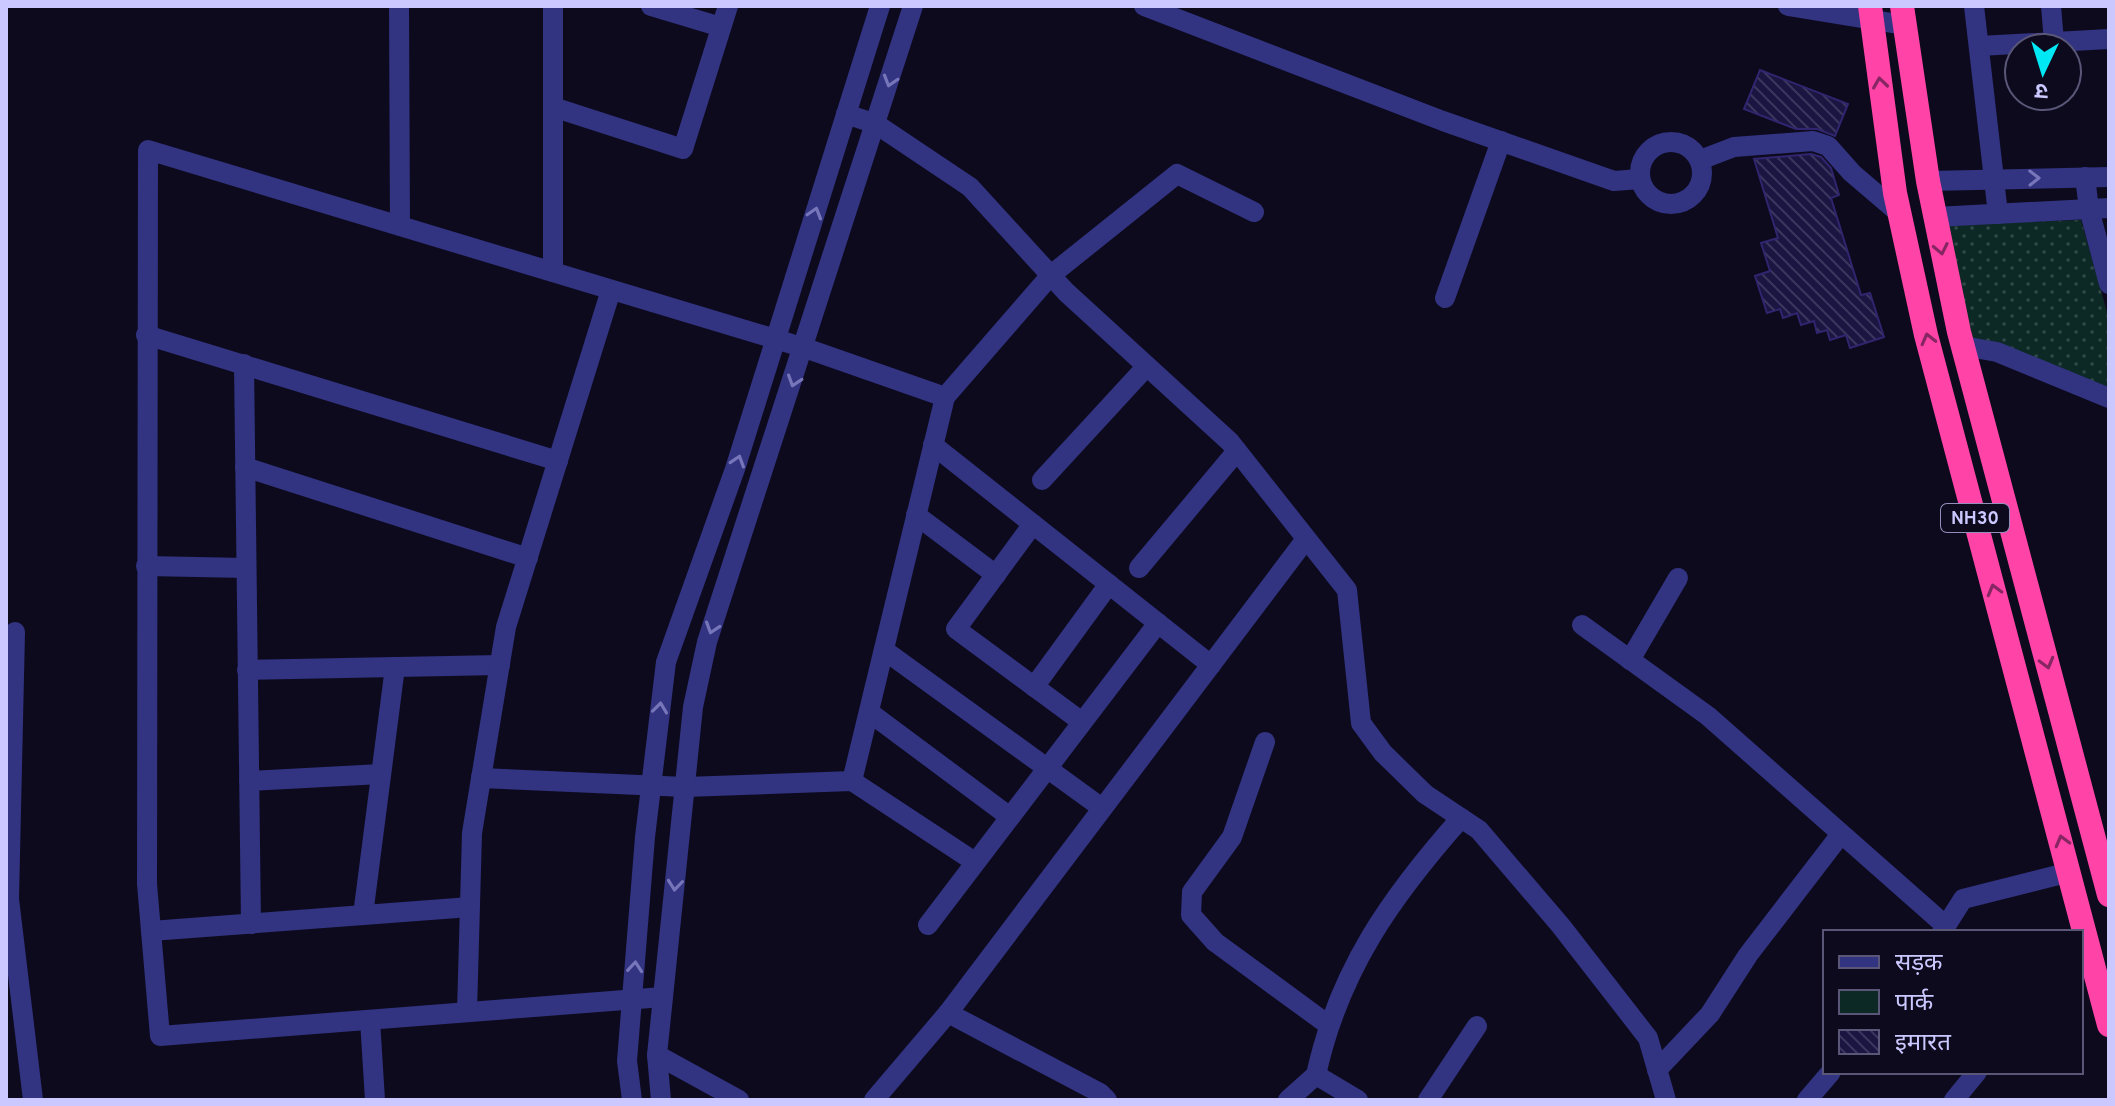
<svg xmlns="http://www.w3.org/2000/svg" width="2115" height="1106" font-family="Overpass,'Noto Sans Devanagari',sans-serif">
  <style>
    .green { fill: url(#green-dots) }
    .building { fill: url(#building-back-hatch); stroke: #30256e; stroke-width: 2 }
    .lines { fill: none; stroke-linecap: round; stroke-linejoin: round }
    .minor { stroke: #323381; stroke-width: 20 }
    .highway { stroke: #ff43a7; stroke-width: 24 }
    .oneway { stroke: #7776ba }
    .oneway2 { stroke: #862662 }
    .labels { text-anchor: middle; stroke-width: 6; stroke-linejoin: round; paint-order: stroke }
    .shield { fill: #0d0a1e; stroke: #928fbc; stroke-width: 2 }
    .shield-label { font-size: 18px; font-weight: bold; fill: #cbc8ff }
  </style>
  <defs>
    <pattern id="green-dots" width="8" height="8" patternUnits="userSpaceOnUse" patternTransform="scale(2)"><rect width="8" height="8" fill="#0d2926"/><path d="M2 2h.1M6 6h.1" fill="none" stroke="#2f4747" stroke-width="1.8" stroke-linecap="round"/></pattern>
    <pattern id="building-back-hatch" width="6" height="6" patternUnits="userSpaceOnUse" patternTransform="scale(2)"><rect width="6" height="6" fill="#1b1541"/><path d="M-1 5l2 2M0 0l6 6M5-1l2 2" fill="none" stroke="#3b365e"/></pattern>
  </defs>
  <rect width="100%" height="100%" fill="#0d0a1e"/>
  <path class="green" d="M 2081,220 L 2109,319 L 2109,389 L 1970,338 L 1945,225 Z"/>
  <g class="building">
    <path d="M 1760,70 L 1848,104 L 1835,136 L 1817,129 L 1796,129 L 1744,109 Z"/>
    <path d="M 1811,154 L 1821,157 L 1831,168 L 1839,195 L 1831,198 L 1861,295 L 1870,293 L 1884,337 L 1850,348 L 1846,335 L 1830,340 L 1827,330 L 1817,333 L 1814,321 L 1801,325 L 1797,313 L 1783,318 L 1780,309 L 1767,313 L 1755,276 L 1770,271 L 1761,243 L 1778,238 L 1754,159 Z"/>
  </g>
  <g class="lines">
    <g class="minor">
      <path d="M 399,6 L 400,226"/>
      <path d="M 651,6 L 721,27"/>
      <path d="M 1144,6 L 1443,121 L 1614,181 L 1640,179"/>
      <path d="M 1788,6 L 1904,25"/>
      <path d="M 1974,6 L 1998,214"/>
      <path d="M 2051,6 L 2054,42"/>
      <path d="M 1979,46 L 2109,39"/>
      <path d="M 553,107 L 683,149 L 728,6"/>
      <path d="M 846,114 L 876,124 L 970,187 L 1066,292 L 1230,442 L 1347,590 L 1361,723 L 1383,753 L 1425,794 L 1479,830 L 1561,926 L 1648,1038 L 1666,1100"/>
      <circle cx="1671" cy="173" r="31"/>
      <path d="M 1700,160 L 1734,147 L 1813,141 L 1828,146 L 1852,173 L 1900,214"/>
      <path d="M 2085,177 L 2089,209 L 2109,284"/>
      <path d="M 1928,181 L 2109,177"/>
      <path d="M 1935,217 L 2109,208"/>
      <path d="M 553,272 L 553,6"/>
      <path d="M 1445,298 L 1501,141"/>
      <path d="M 146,335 L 558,461"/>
      <path d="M 1963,346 L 1997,352 L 2109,398"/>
      <path d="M 244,364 L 251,924"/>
      <path d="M 933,445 L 1211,665"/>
      <path d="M 245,467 L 528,558"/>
      <path d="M 1042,480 L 1147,366"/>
      <path d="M 916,515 L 996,575"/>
      <path d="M 1033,524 L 956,629 L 1082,722"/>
      <path d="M 146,566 L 246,568"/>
      <path d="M 1139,568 L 1237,451"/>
      <path d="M 1582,625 L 1708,716 L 1946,926"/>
      <path d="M 15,632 L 9,899 L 33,1100"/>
      <path d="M 884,650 L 1102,808"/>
      <path d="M 1630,660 L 1678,578"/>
      <path d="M 247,670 L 500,665"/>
      <path d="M 1034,687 L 1109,584"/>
      <path d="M 869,712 L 1010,817"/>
      <path d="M 1265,742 L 1232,837 L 1192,892 L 1191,915 L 1215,942 L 1327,1024"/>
      <path d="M 481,778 L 685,787 L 852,781 L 975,862"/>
      <path d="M 249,781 L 381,774"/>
      <path d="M 852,781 L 945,397 L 1051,275 L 1177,174 L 1254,212"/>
      <path d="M 363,915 L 395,667"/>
      <path d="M 928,925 L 1158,623"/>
      <path d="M 151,931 L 470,907"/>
      <path d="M 1942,932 L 1963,899 L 2070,872"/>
      <path d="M 663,997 L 160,1036 L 147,884 L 148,150 L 805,348 L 945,397"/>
      <path d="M 467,1012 L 472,833 L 506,627 L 611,290"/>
      <path d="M 948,1013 L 1100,1093 L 1107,1100"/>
      <path d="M 370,1020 L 375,1100"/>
      <path d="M 657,1055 L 739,1100"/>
      <path d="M 1657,1070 L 1710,1014 L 1748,955 L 1841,834"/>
      <path d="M 1316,1075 C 1339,970 1391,897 1461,818"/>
      <path d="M 632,1100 L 627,1061 L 645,837 L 666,662 L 735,469 L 880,6"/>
      <path d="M 661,1100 L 657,1055 L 693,707 L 707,642 L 913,6"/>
      <path d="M 874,1100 L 948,1013 L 1306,539"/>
      <path d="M 1288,1100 L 1316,1075 L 1358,1100"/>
      <path d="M 1428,1100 L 1477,1026"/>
      <path d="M 1807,1100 L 1831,1072"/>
      <path d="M 1954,1100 L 1977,1072"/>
    </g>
    <g class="highway">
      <path d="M 1870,6 L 1895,193 L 1926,335 L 2109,1025"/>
      <path d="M 1902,6 L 1928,181 L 1959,332 L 2109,895"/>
    </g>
  </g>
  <defs><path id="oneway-chevron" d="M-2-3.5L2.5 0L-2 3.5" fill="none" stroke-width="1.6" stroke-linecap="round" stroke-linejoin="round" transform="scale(2)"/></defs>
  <g class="oneway">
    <use href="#oneway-chevron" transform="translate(890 81) rotate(107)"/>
    <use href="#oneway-chevron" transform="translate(2034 178) rotate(-1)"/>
    <use href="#oneway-chevron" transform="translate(815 213) rotate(-73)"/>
    <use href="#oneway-chevron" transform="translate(794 381) rotate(108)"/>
    <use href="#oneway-chevron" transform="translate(738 461) rotate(-72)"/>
    <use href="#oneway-chevron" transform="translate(712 628) rotate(108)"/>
    <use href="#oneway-chevron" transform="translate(660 708) rotate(-83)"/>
    <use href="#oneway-chevron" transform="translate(675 885) rotate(96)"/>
    <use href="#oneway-chevron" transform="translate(635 967) rotate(-85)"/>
  </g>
  <g class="oneway2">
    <use href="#oneway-chevron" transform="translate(1880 83) rotate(-98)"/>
    <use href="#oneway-chevron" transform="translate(1941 249) rotate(78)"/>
    <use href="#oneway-chevron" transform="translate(1928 339) rotate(-104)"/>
    <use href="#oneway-chevron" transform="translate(1994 590) rotate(-105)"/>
    <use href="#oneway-chevron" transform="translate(2047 663) rotate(75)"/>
    <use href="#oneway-chevron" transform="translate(2062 841) rotate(-105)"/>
  </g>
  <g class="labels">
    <rect class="shield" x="1941" y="504" width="68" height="28" rx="6"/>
    <g class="shield-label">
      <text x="1975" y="524">NH30</text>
    </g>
  </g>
  <rect width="2115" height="1106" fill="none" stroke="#cbc8ff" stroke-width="16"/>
  <rect x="1823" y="930" width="260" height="144" fill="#0d0a1e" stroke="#595678" stroke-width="2"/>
  <rect x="1839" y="956" width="40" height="12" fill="#323381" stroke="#595678" stroke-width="2"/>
  <text x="1895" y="970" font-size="24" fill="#cbc8ff">सड़क</text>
  <rect x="1839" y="990" width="40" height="24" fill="#0d2926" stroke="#595678" stroke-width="2"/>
  <text x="1895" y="1010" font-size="24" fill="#cbc8ff">पार्क</text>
  <rect x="1839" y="1030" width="40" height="24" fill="url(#building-back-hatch)" stroke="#595678" stroke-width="2"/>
  <text x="1895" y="1050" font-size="24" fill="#cbc8ff">इमारत</text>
  <g transform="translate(2043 72) rotate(184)"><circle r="38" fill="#0d0a1e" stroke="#595678" stroke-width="2"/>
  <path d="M0-6L14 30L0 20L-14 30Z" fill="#00e8f3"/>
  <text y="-12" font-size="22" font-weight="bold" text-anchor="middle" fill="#cbc8ff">उ</text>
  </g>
</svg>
